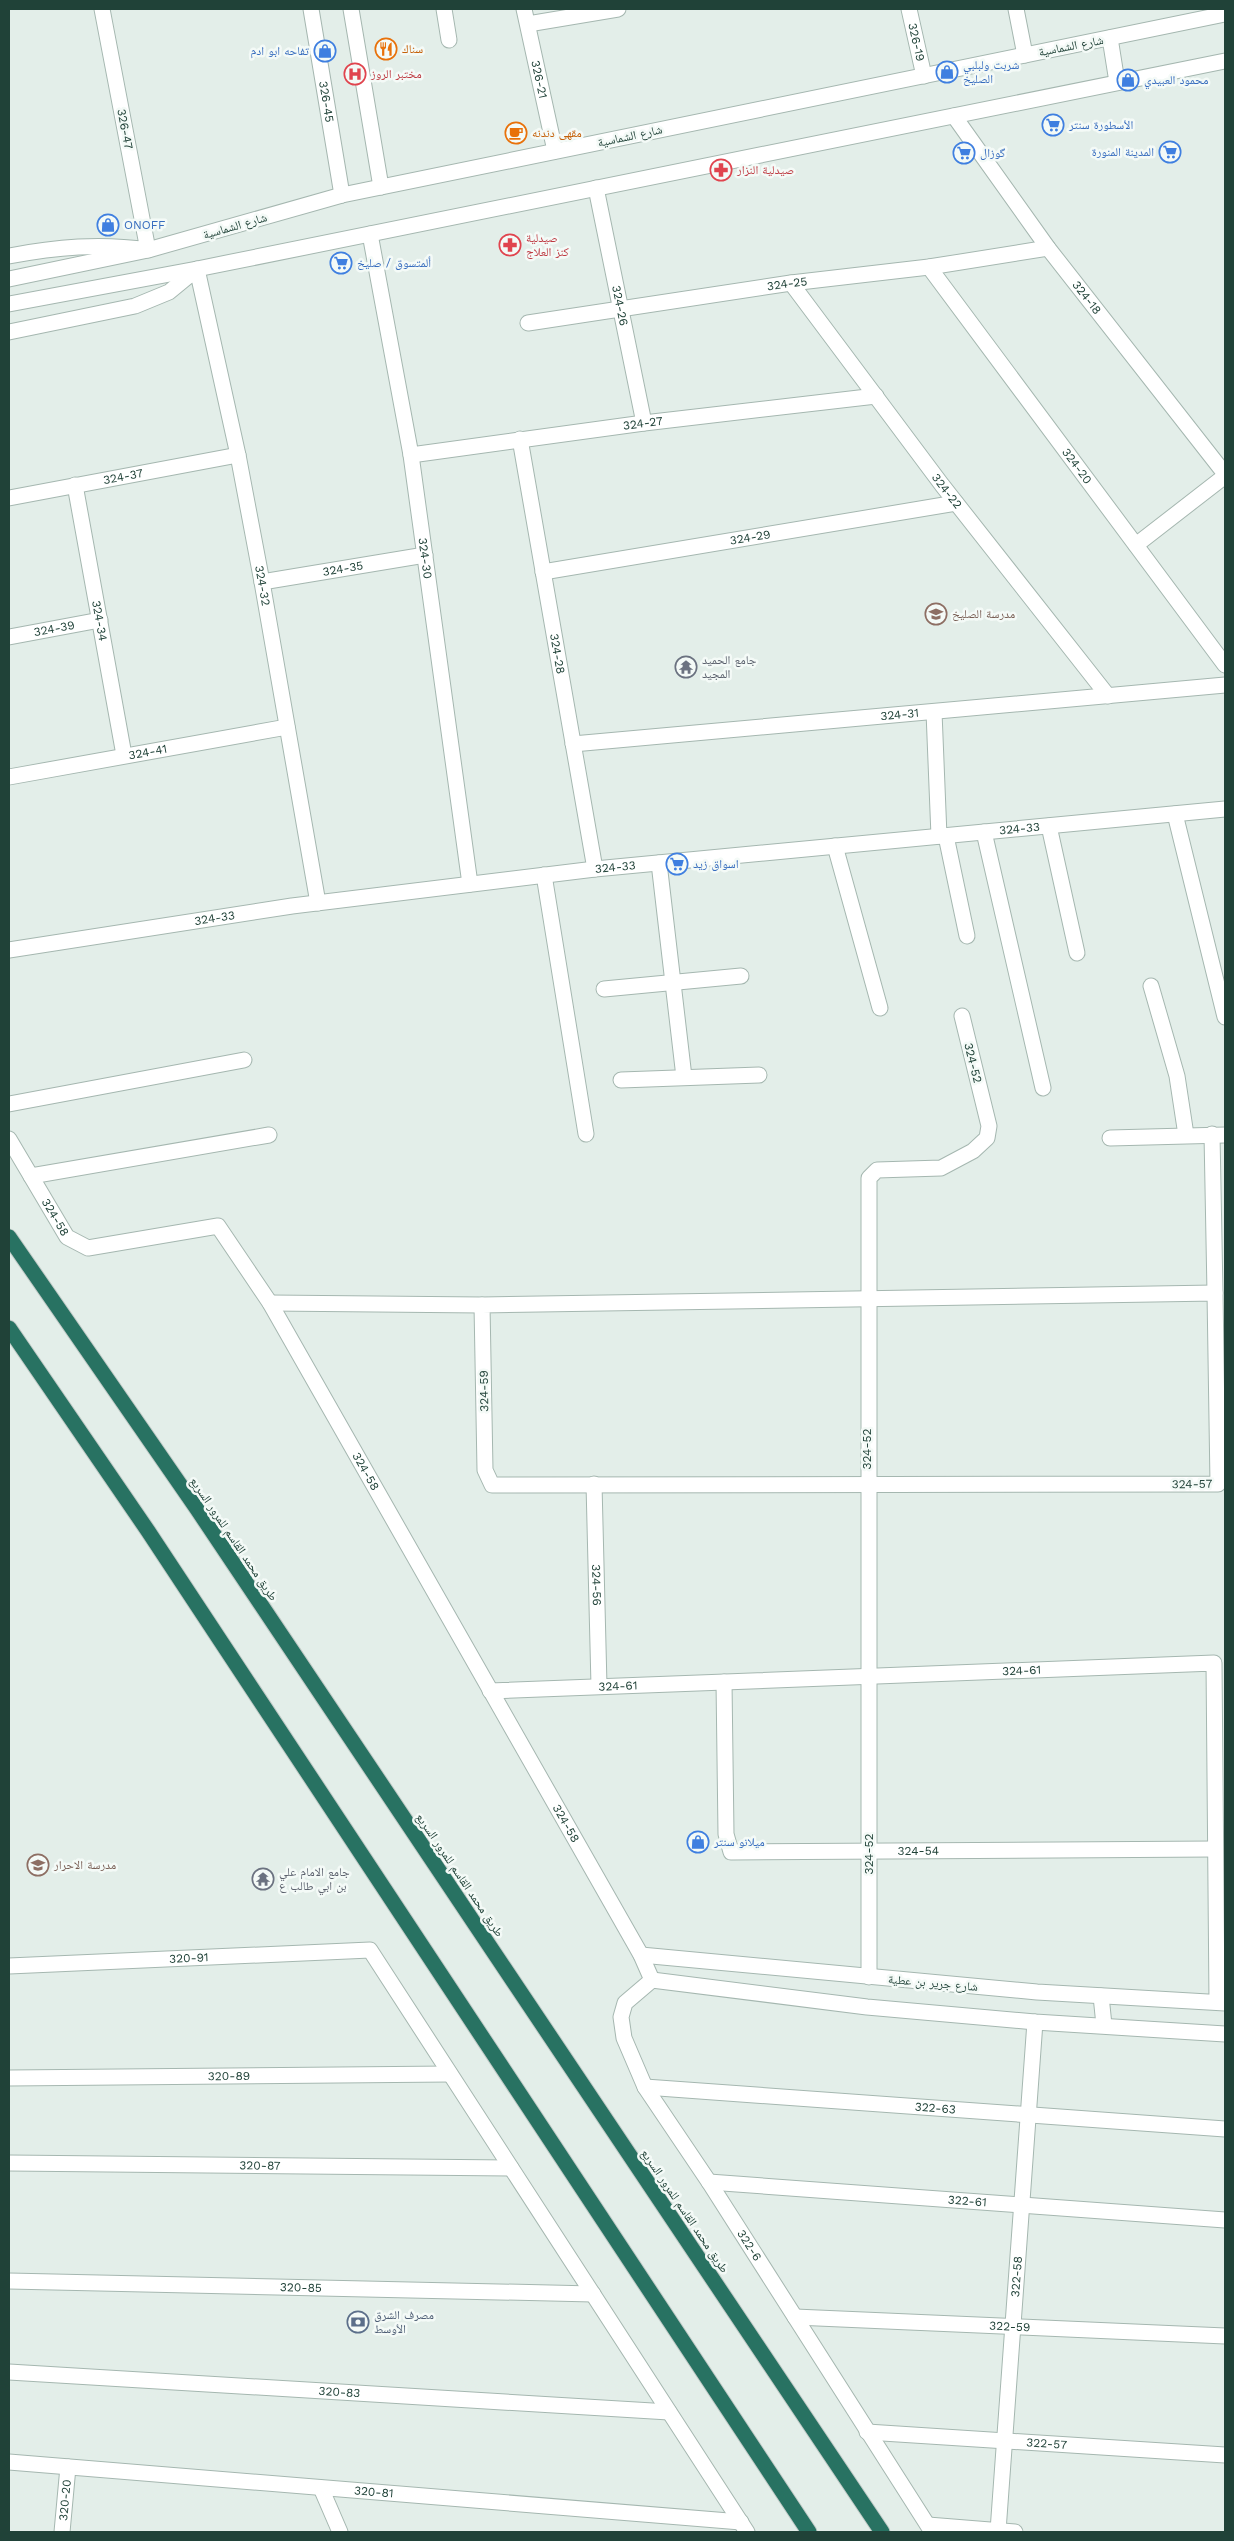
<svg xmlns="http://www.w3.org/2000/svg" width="1234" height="2541" font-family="'Work Sans','Noto Naskh Arabic',sans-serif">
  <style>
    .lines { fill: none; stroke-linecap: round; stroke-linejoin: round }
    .minor-casing { stroke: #a5b7b0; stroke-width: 17 }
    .highway-casing { stroke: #c1cac7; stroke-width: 17 }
    .minor { stroke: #fff; stroke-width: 15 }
    .highway { stroke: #287262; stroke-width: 15 }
    .labels { text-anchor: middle; stroke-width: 5; stroke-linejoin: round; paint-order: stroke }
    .street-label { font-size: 12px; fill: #204238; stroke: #f4faf7 }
    .food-label { font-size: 12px; fill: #c56008; stroke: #f4faf7; text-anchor: start }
    .shop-label { font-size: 12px; fill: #366cbe; stroke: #f4faf7; text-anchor: start }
    .health-label { font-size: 12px; fill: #be3a42; stroke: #f4faf7; text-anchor: start }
    .education-label { font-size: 12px; fill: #785e54; stroke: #f4faf7; text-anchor: start }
    .worship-label { font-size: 12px; fill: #5b616d; stroke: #f4faf7; text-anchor: start }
    .service-label { font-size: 12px; fill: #4e5e75; stroke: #f4faf7; text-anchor: start }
  </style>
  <rect width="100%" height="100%" fill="#e3eee9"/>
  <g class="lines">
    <g class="minor-casing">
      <g id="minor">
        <path id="s1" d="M 311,9 L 342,195"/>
        <path d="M 351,9 L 381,187"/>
        <path d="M 444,9 L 449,40"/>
        <path id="s2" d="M 524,9 L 555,151"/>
        <path id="s3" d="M 909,9 L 924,76"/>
        <path d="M 1016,9 L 1025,55"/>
        <path d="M 528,24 L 618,9"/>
        <path d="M 1110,38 L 1117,82"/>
        <path id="s4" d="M 954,116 L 1048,248 L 1225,474"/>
        <path id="s5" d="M 596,188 L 644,423"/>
        <path id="s6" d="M 370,234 L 411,455 L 470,884"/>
        <path d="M 9,256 C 56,247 100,243 148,250 L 102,9"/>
        <path id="s7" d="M 929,267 L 1225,665"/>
        <path d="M 9,279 L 148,250 L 342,195 L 1225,14"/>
        <path id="s8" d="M 791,283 L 942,485 L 1108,696"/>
        <path d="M 9,304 L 197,269 L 1225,61"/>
        <path id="s9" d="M 528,323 L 791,283 L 929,267 L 1048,248"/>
        <path id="s10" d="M 9,332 L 135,306 L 169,292 L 197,269 L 238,455 L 262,582 L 318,903"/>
        <path id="s11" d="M 520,439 L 595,869"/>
        <path id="s12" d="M 411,455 L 644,423 L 876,396"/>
        <path id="s13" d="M 75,485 L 124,755"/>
        <path id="s14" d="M 9,498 L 238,455"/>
        <path d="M 1136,545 L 1225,476"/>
        <path id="s15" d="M 543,572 L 956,503"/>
        <path id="s16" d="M 262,582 L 425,555"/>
        <path id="s17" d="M 9,637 L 100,620"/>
        <path d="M 934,712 L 939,836"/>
        <path id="s18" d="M 573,744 L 1225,685"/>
        <path id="s19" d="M 9,777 L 287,727"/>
        <path d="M 1175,814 L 1225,1017"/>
        <path d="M 1049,826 L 1077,953"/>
        <path d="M 984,832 L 1043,1088"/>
        <path d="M 946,836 L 967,936"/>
        <path d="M 835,846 L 880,1008"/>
        <path d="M 659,863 L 684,1077"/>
        <path d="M 544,875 L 586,1134"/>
        <path id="s20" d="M 9,950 L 292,906 L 595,869 L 1225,809"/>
        <path d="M 1151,986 L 1177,1076 L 1186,1135"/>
        <path d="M 604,989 L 741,976"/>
        <path d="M 621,1080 L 759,1075"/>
        <path d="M 9,1104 L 244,1060"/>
        <path d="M 1212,1134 L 1215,1293"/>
        <path d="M 1110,1138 L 1225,1135"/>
        <path id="s21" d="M 9,1139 L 67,1237 L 88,1248 L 218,1226 L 270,1303 L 641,1955 L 652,1980 L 625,2003 L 621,2017 L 624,2038 L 645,2087 L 709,2182 L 932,2532"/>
        <path d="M 31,1176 L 269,1135"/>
        <path d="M 1215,1293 L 1218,1484 L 492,1485 L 485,1470 L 482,1305 Z"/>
        <path d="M 270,1303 L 482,1305"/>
        <path id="s22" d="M 594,1484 L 599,1686"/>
        <path id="s23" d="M 724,1682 L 726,1834 L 731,1852 L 1215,1849"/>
        <path id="s24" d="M 490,1691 L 1214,1663 L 1217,2002"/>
        <path d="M 641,1955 L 1037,1992 L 1225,2003"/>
        <path id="s25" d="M 9,1966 L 370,1950 L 747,2532"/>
        <path d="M 869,1977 L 869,1178 L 877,1170 L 941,1168 L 973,1151 L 987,1138 L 989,1126 L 962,1016"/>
        <path d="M 652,1980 L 867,2007 L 1035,2022 L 1225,2034"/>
        <path d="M 1101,1996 L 1104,2025"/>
        <path id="s26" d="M 9,2078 L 450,2074"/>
        <path id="s27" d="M 645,2087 L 1225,2129"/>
        <path id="s28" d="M 9,2163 L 511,2168"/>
        <path id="s29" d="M 709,2182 L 1225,2220"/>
        <path id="s30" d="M 9,2281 L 593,2294"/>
        <path id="s31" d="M 795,2317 L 1225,2336"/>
        <path id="s32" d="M 9,2372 L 669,2412"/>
        <path id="s33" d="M 867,2432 L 1225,2455"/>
        <path id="s34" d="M 9,2462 L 741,2522"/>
        <path d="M 321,2488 L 340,2532"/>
        <path d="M 928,2525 L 1015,2532"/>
        <path id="s35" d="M 998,2531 L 1035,2022"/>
        <path id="s36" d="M 62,2532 L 68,2467"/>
      </g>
    </g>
    <g class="highway-casing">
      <g id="highway">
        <path d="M 9,1237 L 197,1509 L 882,2532"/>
        <path d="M 9,1328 L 148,1531 L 809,2532"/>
      </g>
    </g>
    <use href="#minor" class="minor"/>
    <use href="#highway" class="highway"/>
  </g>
  <defs>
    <g id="restaurant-ring" transform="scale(1.125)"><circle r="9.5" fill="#f4faf7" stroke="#e8710a" stroke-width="1.5"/><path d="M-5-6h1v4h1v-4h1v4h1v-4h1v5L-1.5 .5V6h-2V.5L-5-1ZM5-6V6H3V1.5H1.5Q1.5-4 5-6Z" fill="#e8710a"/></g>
    <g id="shop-ring" transform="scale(1.125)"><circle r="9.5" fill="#f4faf7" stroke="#3f7fe0" stroke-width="1.5"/><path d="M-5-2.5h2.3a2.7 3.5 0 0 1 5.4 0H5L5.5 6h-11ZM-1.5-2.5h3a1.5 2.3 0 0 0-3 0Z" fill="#3f7fe0"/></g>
    <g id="hospital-ring" transform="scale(1.125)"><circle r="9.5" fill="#f4faf7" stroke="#e0444e" stroke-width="1.5"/><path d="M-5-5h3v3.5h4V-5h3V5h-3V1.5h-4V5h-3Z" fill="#e0444e"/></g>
    <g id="supermarket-ring" transform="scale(1.125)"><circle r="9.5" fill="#f4faf7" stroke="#3f7fe0" stroke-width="1.5"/><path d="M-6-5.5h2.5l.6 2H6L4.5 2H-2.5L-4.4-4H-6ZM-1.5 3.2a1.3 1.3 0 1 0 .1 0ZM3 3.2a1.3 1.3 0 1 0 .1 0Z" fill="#3f7fe0"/></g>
    <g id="cafe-ring" transform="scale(1.125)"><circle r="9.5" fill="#f4faf7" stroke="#e8710a" stroke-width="1.5"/><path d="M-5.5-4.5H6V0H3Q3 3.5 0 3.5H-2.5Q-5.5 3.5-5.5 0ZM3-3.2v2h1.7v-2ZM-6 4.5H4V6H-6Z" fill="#e8710a"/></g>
    <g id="pharmacy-ring" transform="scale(1.125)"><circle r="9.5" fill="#f4faf7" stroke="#e0444e" stroke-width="1.5"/><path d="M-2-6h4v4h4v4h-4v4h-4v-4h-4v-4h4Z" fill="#e0444e"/></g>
    <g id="school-ring" transform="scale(1.125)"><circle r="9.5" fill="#f4faf7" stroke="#8d6e63" stroke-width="1.5"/><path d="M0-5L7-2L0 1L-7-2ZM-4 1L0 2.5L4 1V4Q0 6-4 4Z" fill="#8d6e63"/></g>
    <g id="temple-ring" transform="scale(1.125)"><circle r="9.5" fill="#f4faf7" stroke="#6b7280" stroke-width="1.5"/><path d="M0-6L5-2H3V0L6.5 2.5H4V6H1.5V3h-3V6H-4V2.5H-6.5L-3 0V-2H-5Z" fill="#6b7280"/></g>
    <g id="bank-ring" transform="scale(1.125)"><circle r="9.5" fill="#f4faf7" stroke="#5c6f8a" stroke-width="1.5"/><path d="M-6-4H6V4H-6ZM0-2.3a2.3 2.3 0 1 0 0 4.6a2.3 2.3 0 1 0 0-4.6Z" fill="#5c6f8a"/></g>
  </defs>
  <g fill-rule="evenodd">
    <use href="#restaurant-ring" x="386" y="49"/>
    <use href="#shop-ring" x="325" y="51"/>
    <use href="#shop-ring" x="947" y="72"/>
    <use href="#hospital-ring" x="355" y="74"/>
    <use href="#shop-ring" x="1128" y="80"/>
    <use href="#supermarket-ring" x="1053" y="125"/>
    <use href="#cafe-ring" x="516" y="133"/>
    <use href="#supermarket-ring" x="1170" y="152"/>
    <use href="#supermarket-ring" x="964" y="153"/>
    <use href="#pharmacy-ring" x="721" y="170"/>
    <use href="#shop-ring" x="108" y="225"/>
    <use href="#pharmacy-ring" x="510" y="245"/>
    <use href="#supermarket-ring" x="341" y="263"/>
    <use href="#school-ring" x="936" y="614"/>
    <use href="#temple-ring" x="686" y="667"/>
    <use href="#supermarket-ring" x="677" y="864"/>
    <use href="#shop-ring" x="698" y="1842"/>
    <use href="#school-ring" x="38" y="1865"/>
    <use href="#temple-ring" x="263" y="1879"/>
    <use href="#bank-ring" x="358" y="2322"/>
  </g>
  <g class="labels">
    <g class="street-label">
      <text dy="4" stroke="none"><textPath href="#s3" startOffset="34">326-19</textPath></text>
      <text transform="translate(1071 46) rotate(-11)" y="4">شارع الشماسية</text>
      <text dy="4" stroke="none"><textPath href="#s2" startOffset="72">326-21</textPath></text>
      <text dy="4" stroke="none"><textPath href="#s1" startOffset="94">326-45</textPath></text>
      <text transform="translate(125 129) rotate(79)" y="4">326-47</text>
      <text transform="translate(630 136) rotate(-12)" y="4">شارع الشماسية</text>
      <text transform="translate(235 226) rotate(-16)" y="4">شارع الشماسية</text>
      <text dy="4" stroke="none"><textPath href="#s9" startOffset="262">324-25</textPath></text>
      <text dy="4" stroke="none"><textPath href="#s4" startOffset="225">324-18</textPath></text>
      <text dy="4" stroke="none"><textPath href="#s5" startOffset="120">324-26</textPath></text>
      <text dy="4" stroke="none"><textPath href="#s12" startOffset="234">324-27</textPath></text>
      <text dy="4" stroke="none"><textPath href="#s7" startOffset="248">324-20</textPath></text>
      <text dy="4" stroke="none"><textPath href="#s14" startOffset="116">324-37</textPath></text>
      <text dy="4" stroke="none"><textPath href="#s8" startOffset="260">324-22</textPath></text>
      <text dy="4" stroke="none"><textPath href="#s15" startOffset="210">324-29</textPath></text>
      <text dy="4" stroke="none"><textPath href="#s6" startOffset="329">324-30</textPath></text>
      <text dy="4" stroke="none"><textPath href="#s16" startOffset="82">324-35</textPath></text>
      <text dy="4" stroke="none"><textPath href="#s10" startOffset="525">324-32</textPath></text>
      <text dy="4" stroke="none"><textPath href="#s13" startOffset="138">324-34</textPath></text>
      <text dy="4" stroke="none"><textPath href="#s17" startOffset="46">324-39</textPath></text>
      <text dy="4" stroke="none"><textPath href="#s11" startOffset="218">324-28</textPath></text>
      <text dy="4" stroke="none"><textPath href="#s18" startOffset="328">324-31</textPath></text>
      <text dy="4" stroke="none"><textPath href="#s19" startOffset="141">324-41</textPath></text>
      <text dy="4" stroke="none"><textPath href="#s20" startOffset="1018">324-33</textPath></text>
      <text dy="4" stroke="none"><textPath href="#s20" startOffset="612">324-33</textPath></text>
      <text dy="4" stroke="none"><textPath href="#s20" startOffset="208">324-33</textPath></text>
      <text transform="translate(973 1063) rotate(76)" y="4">324-52</text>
      <text dy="4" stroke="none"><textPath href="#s21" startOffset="91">324-58</textPath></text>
      <text transform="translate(484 1391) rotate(-91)" y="4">324-59</text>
      <text transform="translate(867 1449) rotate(-90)" y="4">324-52</text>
      <text dy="4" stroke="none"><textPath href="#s21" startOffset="556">324-58</textPath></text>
      <text transform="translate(1192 1484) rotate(-1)" y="4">324-57</text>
      <text transform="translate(234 1539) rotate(56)" y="4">طريق محمد القاسم للمرور السريع</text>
      <text dy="4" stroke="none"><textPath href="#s22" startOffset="101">324-56</textPath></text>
      <text dy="4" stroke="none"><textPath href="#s24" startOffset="532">324-61</textPath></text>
      <text dy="4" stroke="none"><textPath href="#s24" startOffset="128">324-61</textPath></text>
      <text dy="4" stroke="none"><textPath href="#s21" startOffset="961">324-58</textPath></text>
      <text dy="4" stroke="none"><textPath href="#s23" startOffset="358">324-54</textPath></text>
      <text transform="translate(869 1854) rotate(-90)" y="4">324-52</text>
      <text transform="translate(460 1875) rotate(56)" y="4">طريق محمد القاسم للمرور السريع</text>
      <text dy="4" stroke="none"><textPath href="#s25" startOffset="180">320-91</textPath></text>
      <text transform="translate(933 1983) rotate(5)" y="4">شارع جرير بن عطية</text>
      <text dy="4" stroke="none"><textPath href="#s26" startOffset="220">320-89</textPath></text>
      <text dy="4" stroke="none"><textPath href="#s27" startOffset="291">322-63</textPath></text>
      <text dy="4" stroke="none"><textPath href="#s28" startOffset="251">320-87</textPath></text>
      <text dy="4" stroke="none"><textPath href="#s29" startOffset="259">322-61</textPath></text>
      <text transform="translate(685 2211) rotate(56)" y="4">طريق محمد القاسم للمرور السريع</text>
      <text dy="4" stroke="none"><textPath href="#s21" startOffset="1454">322-6</textPath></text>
      <text dy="4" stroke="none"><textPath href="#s35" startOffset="255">322-58</textPath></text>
      <text dy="4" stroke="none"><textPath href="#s30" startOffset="292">320-85</textPath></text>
      <text dy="4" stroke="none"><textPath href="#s31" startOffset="215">322-59</textPath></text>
      <text dy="4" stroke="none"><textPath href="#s32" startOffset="331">320-83</textPath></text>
      <text dy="4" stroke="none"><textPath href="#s33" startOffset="180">322-57</textPath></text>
      <text dy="4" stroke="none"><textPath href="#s34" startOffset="366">320-81</textPath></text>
      <text dy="4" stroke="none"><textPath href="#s36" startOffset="32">320-20</textPath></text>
    </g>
    <g class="food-label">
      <text x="402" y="53">سناك</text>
      <text x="532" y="137">مقهى دندنه</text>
    </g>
    <g class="shop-label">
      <text x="309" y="55" text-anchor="end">تفاحه ابو ادم</text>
      <text x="963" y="69">شربت ولبلبي<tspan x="963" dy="14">الصليخ</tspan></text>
      <text x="1144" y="84">محمود العبيدي</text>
      <text x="1069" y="129">الأسطورة سنتر</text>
      <text x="1154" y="156" text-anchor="end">المدينة المنورة</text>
      <text x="980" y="157">گوزال</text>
      <text x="124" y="229">ONOFF</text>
      <text x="357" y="267">ألمتسوق / صليخ</text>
      <text x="693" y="868">اسواق زيد</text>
      <text x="714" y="1846">ميلانو سنتر</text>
    </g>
    <g class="health-label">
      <text x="371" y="78">مختبر الروز</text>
      <text x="737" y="174">صيدلية النزار</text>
      <text x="526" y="242">صيدلية<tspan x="526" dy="14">كنز العلاج</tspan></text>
    </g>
    <g class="education-label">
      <text x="952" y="618">مدرسة الصليخ</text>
      <text x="54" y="1869">مدرسة الاحرار</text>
    </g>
    <g class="worship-label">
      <text x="702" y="664">جامع الحميد<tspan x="702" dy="14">المجيد</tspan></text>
      <text x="279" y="1876">جامع الامام علي<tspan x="279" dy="14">بن ابي طالب ع</tspan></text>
    </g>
    <g class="service-label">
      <text x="374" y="2319">مصرف الشرق<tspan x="374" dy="14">الأوسط</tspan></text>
    </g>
  </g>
  <rect width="1234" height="2541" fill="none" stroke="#204238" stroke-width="20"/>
</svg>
